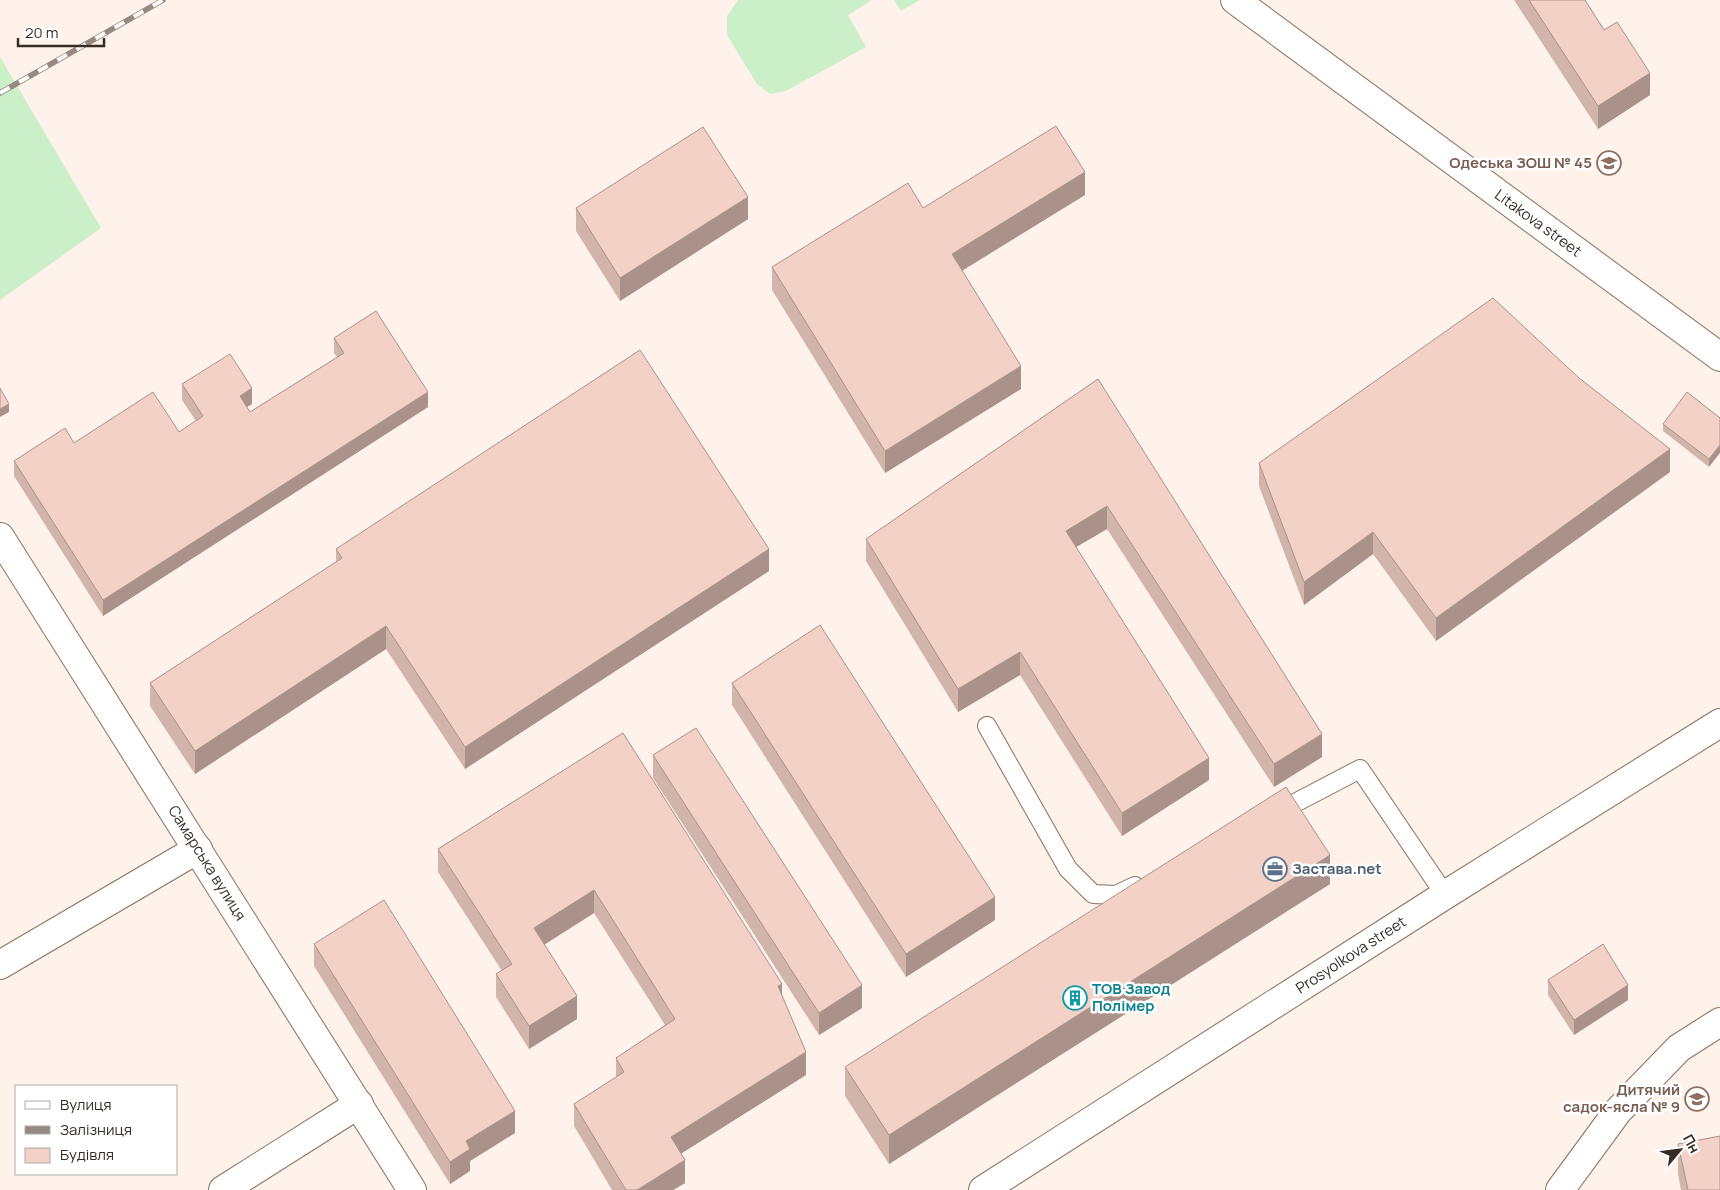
<svg xmlns="http://www.w3.org/2000/svg" width="1720" height="1190" font-family="Manrope,sans-serif">
  <style>
    .grass { fill: #cbefc9 }
    .lines { fill: none; stroke-linecap: round; stroke-linejoin: round }
    .lane-casing { stroke: #896f5e; stroke-width: 20 }
    .street-casing { stroke: #896f5e; stroke-width: 30 }
    .secondary-casing { stroke: #896f5e; stroke-width: 30 }
    .lane { stroke: #fff; stroke-width: 18 }
    .street { stroke: #fff; stroke-width: 28 }
    .secondary { stroke: #fff; stroke-width: 28 }
    .rail-casing { stroke: #958982; stroke-width: 5.5 }
    .rail { stroke: #fff; stroke-width: 4; stroke-dasharray: 11; stroke-linecap: butt }
    .wall { fill: #d1b4aa }
    .shaded-wall { fill: #aa928b }
    .building { fill: #f3d1c6; stroke: #aa928b }
    .labels { text-anchor: middle; stroke-width: 5; stroke-linejoin: round; paint-order: stroke }
    .education-label { font-size: 15px; font-weight: bold; fill: #785e54; stroke: #fff; text-anchor: end }
    .street-label { font-size: 15px; fill: #372c25; stroke: #fff }
    .service-label { font-size: 15px; font-weight: bold; fill: #4e5e75; stroke: #fff; text-anchor: start }
    .culture-label { font-size: 15px; font-weight: bold; fill: #0d838f; stroke: #fff; text-anchor: start }
  </style>
  <rect width="100%" height="100%" fill="#fff2eb"/>
  <g class="grass">
    <path d="M 738,0 L 872,0 L 848,15 L 866,47 L 786,91 L 770,94 L 757,84 L 727,35 L 727,16 Z"/>
    <path d="M 894,0 L 920,0 L 901,11 Z"/>
    <path d="M 0,57 L 101,228 L 0,300 Z"/>
  </g>
  <g class="lines">
    <g class="lane-casing">
      <g id="lane">
        <path d="M 987,726 L 1068,869 L 1093,894 L 1116,895 L 1135,886"/>
        <path d="M 1276,813 L 1360,769 L 1445,895"/>
      </g>
    </g>
    <g class="street-casing">
      <g id="street">
        <path d="M 1235,0 L 1720,357"/>
        <path d="M 0,537 L 412,1190"/>
        <path d="M 0,965 L 198,849"/>
        <path d="M 223,1190 L 359,1104"/>
        <path d="M 1560,1190 L 1618,1111 L 1679,1048 L 1720,1022"/>
      </g>
    </g>
    <g class="secondary-casing">
      <path id="secondary" d="M 983,1190 L 1445,895 L 1720,723"/>
    </g>
    <use href="#lane" class="lane"/>
    <use href="#street" class="street"/>
    <use href="#secondary" class="secondary"/>
    <g class="rail-casing">
      <path id="rail" d="M 0,93 L 163,0"/>
    </g>
    <use href="#rail" class="rail"/>
  </g>
  <g class="wall">
    <path d="M 1514,0 L 1585,0 L 1604,30 L 1650,95 L 1598,129 Z"/>
    <path d="M 1085,195 L 962,270 L 1021,389 L 885,473 L 772,290 L 772,267 L 923,208 Z"/>
    <path d="M 576,208 L 748,219 L 620,301 L 576,231 Z"/>
    <path d="M 334,338 L 428,407 L 103,616 L 14,476 L 14,461 L 74,443 L 179,432 L 196,421 L 182,400 L 182,384 L 252,404 L 247,407 L 250,412 L 337,357 L 334,353 Z"/>
    <path d="M 1098,379 L 1322,757 L 1274,787 L 1107,529 L 1076,547 L 1209,780 L 1122,836 L 1020,675 L 958,712 L 866,561 L 866,539 Z"/>
    <path d="M 1720,418 L 1709,467 L 1663,431 L 1663,424 Z"/>
    <path d="M 1259,463 L 1670,472 L 1436,641 L 1373,554 L 1304,605 L 1259,486 Z"/>
    <path d="M 336,549 L 769,571 L 465,769 L 386,649 L 195,774 L 150,706 L 150,683 L 336,562 Z"/>
    <path d="M 732,683 L 995,920 L 906,977 L 732,705 Z"/>
    <path d="M 623,733 L 782,995 L 806,1075 L 681,1153 L 685,1183 L 673,1190 L 612,1190 L 574,1126 L 574,1104 L 616,1077 L 616,1058 L 665,1025 L 594,913 L 544,945 L 577,1019 L 529,1049 L 496,997 L 496,974 L 502,971 L 438,872 L 438,849 Z"/>
    <path d="M 653,755 L 862,1008 L 819,1035 L 653,778 Z"/>
    <path d="M 1330,884 L 889,1164 L 845,1096 L 845,1067 Z"/>
    <path d="M 314,944 L 515,1133 L 470,1161 L 470,1171 L 450,1184 L 314,966 Z"/>
    <path d="M 1548,980 L 1628,1000 L 1574,1035 L 1548,995 Z"/>
    <path d="M 1678,1144 L 1720,1190 L 1681,1190 L 1678,1174 Z"/>
  </g>
  <g class="shaded-wall">
    <path d="M 1650,73 L 1650,95 L 1598,129 L 1598,106 Z"/>
    <path d="M 1085,172 L 1085,195 L 952,277 L 952,254 Z"/>
    <path d="M 748,197 L 748,219 L 620,301 L 620,278 Z"/>
    <path d="M 1021,366 L 1021,389 L 885,473 L 885,451 Z"/>
    <path d="M 252,388 L 252,404 L 240,411 L 240,396 Z"/>
    <path d="M 428,392 L 428,407 L 103,616 L 103,600 Z"/>
    <path d="M 9,404 L 9,412 L 0,417 L 0,409 Z"/>
    <path d="M 1720,445 L 1720,453 L 1709,467 L 1709,459 Z"/>
    <path d="M 1670,449 L 1670,472 L 1436,641 L 1436,618 Z"/>
    <path d="M 1107,506 L 1107,529 L 1066,553 L 1066,531 Z"/>
    <path d="M 1373,532 L 1373,554 L 1304,605 L 1304,582 Z"/>
    <path d="M 769,549 L 769,571 L 465,769 L 465,747 Z"/>
    <path d="M 386,626 L 386,649 L 195,774 L 195,751 Z"/>
    <path d="M 1020,652 L 1020,675 L 958,712 L 958,689 Z"/>
    <path d="M 1322,734 L 1322,757 L 1274,787 L 1274,764 Z"/>
    <path d="M 1209,758 L 1209,780 L 1122,836 L 1122,813 Z"/>
    <path d="M 1330,855 L 1330,884 L 889,1164 L 889,1135 Z"/>
    <path d="M 594,890 L 594,913 L 534,951 L 534,928 Z"/>
    <path d="M 995,897 L 995,920 L 906,977 L 906,954 Z"/>
    <path d="M 782,984 L 782,1007 L 778,986 Z"/>
    <path d="M 862,985 L 862,1008 L 819,1035 L 819,1013 Z"/>
    <path d="M 1628,985 L 1628,1000 L 1574,1035 L 1574,1020 Z"/>
    <path d="M 577,996 L 577,1019 L 529,1049 L 529,1026 Z"/>
    <path d="M 806,1052 L 806,1075 L 671,1160 L 671,1137 Z"/>
    <path d="M 515,1111 L 515,1133 L 470,1161 L 470,1171 L 450,1184 L 450,1162 L 466,1141 Z"/>
    <path d="M 685,1160 L 685,1183 L 673,1190 L 637,1190 Z"/>
  </g>
  <g class="building">
    <path d="M 1529,0 L 1585,0 L 1604,30 L 1617,22 L 1650,73 L 1598,106 Z"/>
    <path d="M 1056,126 L 1085,172 L 952,254 L 1021,366 L 885,451 L 772,267 L 908,183 L 923,208 Z"/>
    <path d="M 703,127 L 748,197 L 620,278 L 576,208 Z"/>
    <path d="M 1493,298 L 1579,378 L 1670,449 L 1436,618 L 1373,532 L 1304,582 L 1259,463 Z"/>
    <path d="M 376,311 L 428,392 L 103,600 L 14,461 L 65,428 L 74,443 L 153,392 L 179,432 L 203,416 L 182,384 L 230,354 L 252,388 L 240,396 L 250,412 L 344,353 L 334,338 Z"/>
    <path d="M 640,350 L 769,549 L 465,747 L 386,626 L 195,751 L 150,683 L 342,558 L 336,549 Z"/>
    <path d="M 1098,379 L 1322,734 L 1274,764 L 1107,506 L 1066,531 L 1209,758 L 1122,813 L 1020,652 L 958,689 L 866,539 Z"/>
    <path d="M 0,388 L 9,404 L 0,409 Z"/>
    <path d="M 1687,392 L 1720,418 L 1720,445 L 1709,459 L 1663,424 Z"/>
    <path d="M 820,625 L 995,897 L 906,954 L 732,683 Z"/>
    <path d="M 696,728 L 862,985 L 819,1013 L 653,755 Z"/>
    <path d="M 623,733 L 782,984 L 778,986 L 806,1052 L 671,1137 L 685,1160 L 637,1190 L 626,1190 L 574,1104 L 624,1072 L 616,1058 L 675,1019 L 594,890 L 534,928 L 577,996 L 529,1026 L 496,974 L 512,964 L 438,849 Z"/>
    <path d="M 1286,787 L 1330,855 L 889,1135 L 845,1067 Z"/>
    <path d="M 384,900 L 515,1111 L 466,1141 L 470,1149 L 450,1162 L 314,944 Z"/>
    <path d="M 1603,944 L 1628,985 L 1574,1020 L 1548,980 Z"/>
    <path d="M 1720,1136 L 1720,1190 L 1688,1190 L 1678,1144 Z"/>
  </g>
  <defs>
    <g id="school-ring" transform="scale(1.25)"><circle r="9.5" fill="#fff" stroke="#8d6e63" stroke-width="1.5"/><path d="M0-5L7-2L0 1L-7-2ZM-4 1L0 2.5L4 1V4Q0 6-4 4Z" fill="#8d6e63"/></g>
    <g id="office-ring" transform="scale(1.25)"><circle r="9.5" fill="#fff" stroke="#5c6f8a" stroke-width="1.5"/><path d="M-6-3h4V-5.5h4V-3h4V5H-6ZM-1-4.5V-3h2v-1.5ZM-6 0V1H6V0Z" fill="#5c6f8a"/></g>
    <g id="building-ring" transform="scale(1.25)"><circle r="9.5" fill="#fff" stroke="#0f9aa8" stroke-width="1.5"/><path d="M-4-6H4V6H1V3H-1V6H-4ZM-2.5-4.3h1.7v1.8h-1.7ZM.8-4.3h1.7v1.8H.8ZM-2.5-1h1.7V.8h-1.7ZM.8-1h1.7V.8H.8Z" fill="#0f9aa8"/></g>
  </defs>
  <g fill-rule="evenodd">
    <use href="#school-ring" x="1609" y="163"/>
    <use href="#office-ring" x="1275" y="869"/>
    <use href="#building-ring" x="1075" y="998"/>
    <use href="#school-ring" x="1697" y="1099"/>
  </g>
  <g class="labels">
    <g class="education-label">
      <text x="1592" y="168">Одеська ЗОШ № 45</text>
      <text x="1680" y="1095">Дитячий<tspan x="1680" dy="17">садок-ясла № 9</tspan></text>
    </g>
    <g class="street-label">
      <text transform="translate(1538 223) rotate(36)" y="5">Litakova street</text>
      <text transform="translate(207 863) rotate(58)" y="5">Самарська вулиця</text>
      <text transform="translate(1351 955) rotate(-33)" y="5">Prosyolkova street</text>
    </g>
    <g class="service-label">
      <text x="1292" y="874">Застава.net</text>
    </g>
    <g class="culture-label">
      <text x="1092" y="994">ТОВ Завод<tspan x="1092" dy="17">Полімер</tspan></text>
    </g>
  </g>
  <rect x="15" y="1085" width="162" height="90" fill="#ffffff" stroke="#afaba8"/>
  <rect x="25" y="1101" width="25" height="8" fill="#ffffff" stroke="#afaba8"/>
  <text x="60" y="1110" font-size="15" fill="#372c25">Вулиця</text>
  <rect x="25" y="1126" width="25" height="8" fill="#958982" stroke="#afaba8"/>
  <text x="60" y="1135" font-size="15" fill="#372c25">Залізниця</text>
  <rect x="25" y="1148" width="25" height="15" fill="#f3d1c6" stroke="#afaba8"/>
  <text x="60" y="1160" font-size="15" fill="#372c25">Будівля</text>
  <g transform="translate(1680 1150) rotate(61)" stroke="#ffffff" stroke-width="4" paint-order="stroke">
  <path d="M0-4L9 19L0 12L-9 19Z" fill="#372c25"/>
  <text y="-8" font-size="14" font-weight="bold" text-anchor="middle" fill="#372c25">Пн</text>
  </g>
  <path d="M18 38v8h86v-8" fill="none" stroke="#372c25" stroke-width="2.5"/>
  <text x="25" y="38" font-size="15" fill="#372c25" stroke="#ffffff" stroke-width="4" paint-order="stroke">20 m</text>
</svg>
